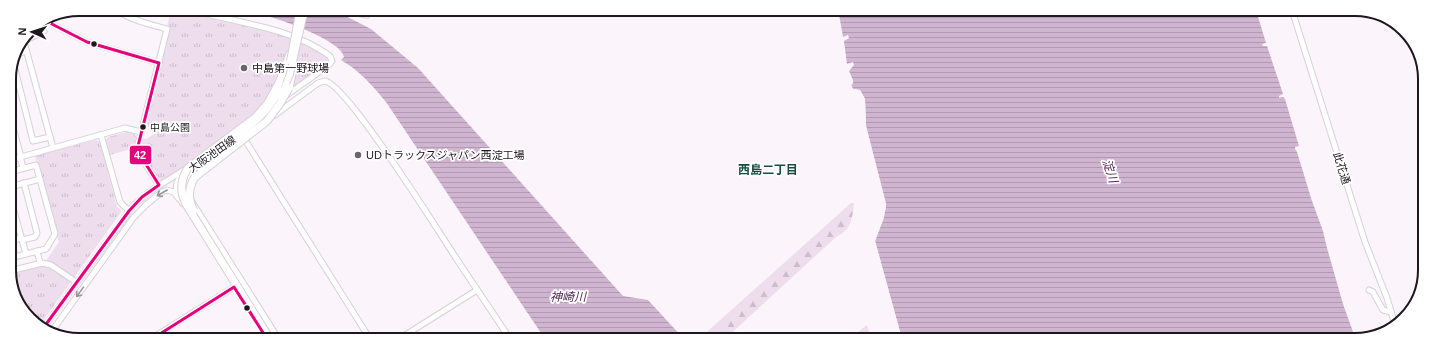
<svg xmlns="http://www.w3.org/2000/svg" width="1434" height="349" font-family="Helvetica,'Noto Sans JP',sans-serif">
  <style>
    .green { fill: #eddded }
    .forest { fill: url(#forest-firs) }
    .park { fill: url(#park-tufts) }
    .water { fill: url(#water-rules) }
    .pier { fill: #fbf5fb }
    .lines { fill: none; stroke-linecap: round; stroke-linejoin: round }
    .minor-casing { stroke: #d7d0d6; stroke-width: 7 }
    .major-casing { stroke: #d7d0d6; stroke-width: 8 }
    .highway-casing { stroke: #d7d0d6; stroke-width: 9 }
    .minor { stroke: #fefefe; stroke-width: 5 }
    .major { stroke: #fefefe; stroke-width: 6 }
    .highway { stroke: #fefefe; stroke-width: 7 }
    .major-bridge-casing { stroke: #d7d0d6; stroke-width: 8; stroke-linecap: butt }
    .highway-bridge-casing { stroke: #d7d0d6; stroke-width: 9; stroke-linecap: butt }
    .major-bridge { stroke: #fefefe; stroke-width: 6 }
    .highway-bridge { stroke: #fefefe; stroke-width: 7 }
    .bus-1-casing { stroke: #fff; stroke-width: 6 }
    .bus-1 { stroke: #e5007d; stroke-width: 3 }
    .oneway { stroke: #999699 }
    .bus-dot { fill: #1e171d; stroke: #fff; stroke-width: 1.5 }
    .poi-dot { fill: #6b656b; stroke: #fff; stroke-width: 1.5 }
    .labels { text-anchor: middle; stroke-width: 3.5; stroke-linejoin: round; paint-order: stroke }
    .bus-label { font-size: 10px; fill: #1e171d; stroke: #fff; text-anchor: start }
    .poi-label { font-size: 11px; fill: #1e171d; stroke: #fff; text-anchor: start }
    .street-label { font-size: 11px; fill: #1e171d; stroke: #fff }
    .neighbourhood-label { font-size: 12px; font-weight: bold; fill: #164d43; stroke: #fff }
    .water-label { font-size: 12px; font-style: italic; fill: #552755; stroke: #fff }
    .rim { fill: none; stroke: #1e171d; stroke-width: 2 }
    .line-badge { stroke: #fff; stroke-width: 1.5 }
    .badge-label { font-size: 11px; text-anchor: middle; font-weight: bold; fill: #fff }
  </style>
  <defs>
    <pattern id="forest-firs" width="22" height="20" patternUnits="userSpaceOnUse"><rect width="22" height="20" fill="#eddded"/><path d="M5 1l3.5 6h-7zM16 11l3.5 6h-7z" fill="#cbbdcb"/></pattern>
    <pattern id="park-tufts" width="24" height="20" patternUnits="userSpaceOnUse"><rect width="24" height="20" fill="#eddded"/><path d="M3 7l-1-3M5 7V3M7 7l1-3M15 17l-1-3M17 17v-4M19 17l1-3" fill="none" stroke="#cbbdcb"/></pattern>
    <pattern id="water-rules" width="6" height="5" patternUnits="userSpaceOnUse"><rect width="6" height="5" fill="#d0b5d0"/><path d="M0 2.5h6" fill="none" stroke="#b29bb2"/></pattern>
  </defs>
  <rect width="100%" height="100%" fill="#fbf5fb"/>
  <path class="green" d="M 867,325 L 871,339 L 849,339 Z"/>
  <path class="forest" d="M 851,203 L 854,203 C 852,219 852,229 836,237 L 725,339 L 699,339 Z"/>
  <g class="park">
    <path d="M 171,9 L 179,9 C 212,20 247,24 280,34 C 297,39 313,48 329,58 L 329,64 L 171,176 L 161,181 L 159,180 L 139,149 L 141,138 L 146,139 L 154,134 L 146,122 Z"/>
    <path d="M 126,132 L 134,134 L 137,138 L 134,148 L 110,155 L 106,140 L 108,137 Z"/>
    <path d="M 96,140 L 100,142 L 117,207 L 121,210 L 121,212 L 40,325 L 29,319 L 10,284 L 10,274 L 43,265 L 59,242 L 35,156 Z"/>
  </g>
  <g class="water">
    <path d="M 230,9 L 332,9 L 371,29 L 418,68 L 623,296 L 648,300 L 684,339 L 545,339 L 386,102 C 372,85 360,71 341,60 L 344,57 C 342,41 282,20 267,16 C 255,13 242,12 230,9 Z"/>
    <path d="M 845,10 L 1256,10 L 1266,43 L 1262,44 L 1263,46 L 1267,46 L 1283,94 L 1279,96 L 1279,98 L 1283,97 L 1285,99 L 1299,146 L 1295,147 L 1295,149 L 1297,152 L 1312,201 L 1323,231 L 1327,248 L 1343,304 L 1356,340 L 902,339 L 875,241 L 886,208 L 886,204 L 866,126 L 865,99 L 860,90 L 853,89 L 851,85 L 853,83 L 849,71 L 854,65 L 853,62 L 847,64 L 844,41 L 849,38 L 848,35 L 843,37 L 839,14 L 845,11 Z"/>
  </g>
  <path class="pier" d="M 848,69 L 853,80 L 853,83 L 851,85 L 853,89 L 860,90 L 865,99 L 866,126 L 886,204 L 884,218 L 875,241 L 902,339 L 893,339 L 888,321 L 888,319 L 890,317 L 895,319 L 873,241 L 882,218 L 884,204 L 864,126 L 863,99 L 860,92 L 850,89 L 849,85 L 851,83 L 851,81 L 847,71 Z"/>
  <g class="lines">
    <g class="minor-casing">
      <g id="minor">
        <path d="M 114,9 C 131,20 148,24 167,29 L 137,149 L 138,152 L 159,185"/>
        <path d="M 187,9 C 236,23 288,26 330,56 L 332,61 L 329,65 L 284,97"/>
        <path d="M 355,9 L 361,14 L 367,15 L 374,9"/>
        <path d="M 1292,10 L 1365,242 L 1387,298 L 1395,325"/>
        <path d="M 44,20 L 87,42 L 159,63"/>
        <path d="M 24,41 L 44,31"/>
        <path d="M 24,42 L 53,148"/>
        <path d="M 19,54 L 26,50"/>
        <path d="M 14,65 L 33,141 L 50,137"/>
        <path d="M 9,113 L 21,157"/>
        <path d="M 275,115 L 318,83 L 325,81 C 347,84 440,234 458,261 C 475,287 493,313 510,339"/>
        <path d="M 101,135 L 120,202 L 129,211"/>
        <path d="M 245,140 L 370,339"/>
        <path d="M 10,148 L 18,146"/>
        <path d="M 20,157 L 23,168"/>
        <path d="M 10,160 L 125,128 L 141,132"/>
        <path d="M 10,172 L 36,165 L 55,234 L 46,249 L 10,258"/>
        <path d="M 10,187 L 40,179"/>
        <path d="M 10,197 L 26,254"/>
        <path d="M 22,240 L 35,237 L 37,233 L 24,183"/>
        <path d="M 10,241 L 21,238"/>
        <path d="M 37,251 L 40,263"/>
        <path d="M 10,271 L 42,263 L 51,265 L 76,282"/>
        <path d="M 1369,290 L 1373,292 L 1383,310 L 1391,312"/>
        <path d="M 44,327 L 134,205 L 149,192 L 187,168"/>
        <path d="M 52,331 L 134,217 L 147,204 L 162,192 L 167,190 L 174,192 L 179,199"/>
        <path d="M 151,339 L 239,284"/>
        <path d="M 399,339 L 477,290"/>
      </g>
    </g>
    <g class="major-casing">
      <g id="major">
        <path d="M 219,153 L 187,177 L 185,185 L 187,195 L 278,339"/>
        <path d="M 183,203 C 176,191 173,183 185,173"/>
      </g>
    </g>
    <g class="highway-casing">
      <g id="highway">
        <path d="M 279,83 L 290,54"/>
        <path d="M 289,88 L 293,69"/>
      </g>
    </g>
    <use href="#minor" class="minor"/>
    <use href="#major" class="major"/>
    <use href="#highway" class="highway"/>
    <g class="major-bridge-casing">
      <g id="major-bridge">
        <path d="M 290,61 L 300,9"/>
        <path d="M 281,96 L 290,74 L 305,9"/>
        <path d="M 235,138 C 253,125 269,111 280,90"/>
        <path d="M 219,153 L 240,138"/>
      </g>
    </g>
    <g class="highway-bridge-casing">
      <g id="highway-bridge">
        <path d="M 194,211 C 188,200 188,188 195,177 L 267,121 L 279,105 L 289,88"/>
        <path d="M 270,339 L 186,204 C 180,192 180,180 188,168 L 256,117 L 268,103 L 279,83"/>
      </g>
    </g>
    <use href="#major-bridge" class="major-bridge"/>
    <use href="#highway-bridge" class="highway-bridge"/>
    <g class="bus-1-casing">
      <g id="bus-1">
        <path d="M 44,327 L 129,211 L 142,197 L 159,185 L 137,150 L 159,63 L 87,42 L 44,20"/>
        <path d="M 152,339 L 234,287 L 267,339"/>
      </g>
    </g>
    <use href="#bus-1" class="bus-1"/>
  </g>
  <defs><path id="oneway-shaft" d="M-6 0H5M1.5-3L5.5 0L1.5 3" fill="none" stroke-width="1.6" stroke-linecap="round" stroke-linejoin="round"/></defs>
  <g class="oneway">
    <use href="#oneway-shaft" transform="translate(162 193) rotate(150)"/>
    <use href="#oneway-shaft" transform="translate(80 292) rotate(126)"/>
  </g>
  <g class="bus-dot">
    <circle cx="94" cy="44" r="3.5"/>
    <circle cx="143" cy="127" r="3.5"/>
    <circle cx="247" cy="308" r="3.5"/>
  </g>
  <g class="poi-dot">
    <circle cx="244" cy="68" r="4"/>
    <circle cx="358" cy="155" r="4"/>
  </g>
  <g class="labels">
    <g class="bus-label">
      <text x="150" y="131">中島公園</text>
    </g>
    <g class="poi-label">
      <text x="252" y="72">中島第一野球場</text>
      <text x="366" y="159">UDトラックスジャパン西淀工場</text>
    </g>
    <g class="street-label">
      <text transform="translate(212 154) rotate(-35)" y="4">大阪池田線</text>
      <text transform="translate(1342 168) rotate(73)" y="4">此花通</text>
    </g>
    <g class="neighbourhood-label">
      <text x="768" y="174">西島二丁目</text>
    </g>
    <g class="water-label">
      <text transform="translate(1110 171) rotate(72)" y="4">淀川</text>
      <text x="568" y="301">神崎川</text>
    </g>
  </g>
  <path d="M0 0H1434V349H0ZM79 16H1355A63 63 0 0 1 1418 79V270A63 63 0 0 1 1355 333H79A63 63 0 0 1 16 270V79A63 63 0 0 1 79 16Z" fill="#fff" fill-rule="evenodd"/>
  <path class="rim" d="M79 16H1355A63 63 0 0 1 1418 79V270A63 63 0 0 1 1355 333H79A63 63 0 0 1 16 270V79A63 63 0 0 1 79 16Z"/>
  <rect class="line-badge" x="129" y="145" width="23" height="20" rx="4" fill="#e5007d"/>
  <g class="badge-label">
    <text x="140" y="159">42</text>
  </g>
  <g transform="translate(32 32) rotate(273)" stroke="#ffffff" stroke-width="3" paint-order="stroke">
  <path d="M0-3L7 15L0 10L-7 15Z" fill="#1e171d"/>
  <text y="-6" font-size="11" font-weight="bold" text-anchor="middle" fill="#1e171d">N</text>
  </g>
</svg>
